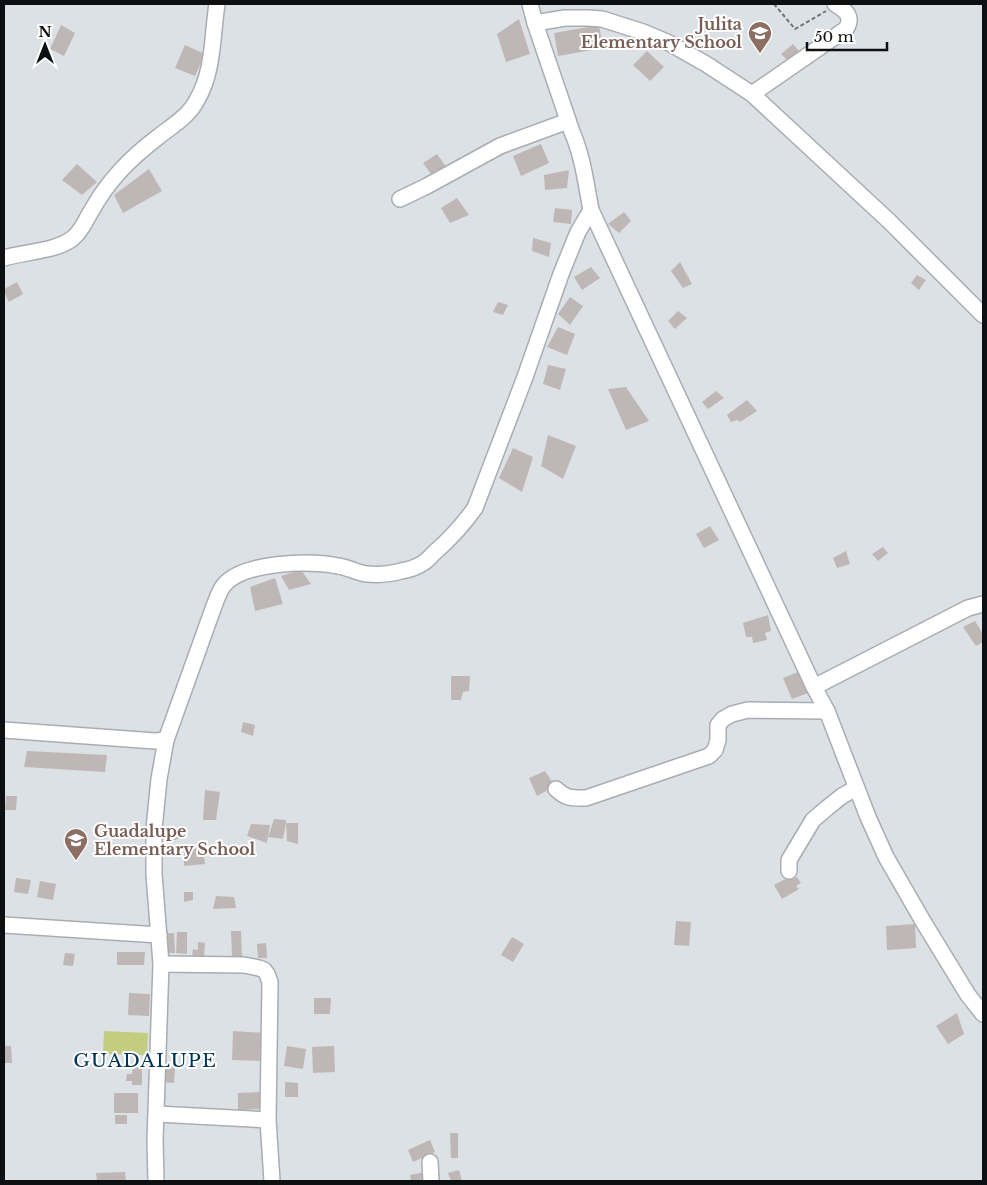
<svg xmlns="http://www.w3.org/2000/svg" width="987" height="1185" font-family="'Libre Baskerville',serif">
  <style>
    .garden { fill: #c2cd80 }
    .building { fill: #bfb7b6 }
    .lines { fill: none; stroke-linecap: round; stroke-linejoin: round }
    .minor-casing { stroke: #a9adb2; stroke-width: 18 }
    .path { stroke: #707376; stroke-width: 2; stroke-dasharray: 4 2.5; stroke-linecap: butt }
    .minor { stroke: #fff; stroke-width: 15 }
    .labels { text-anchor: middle; stroke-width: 4; stroke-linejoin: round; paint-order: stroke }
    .education-label { font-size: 16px; font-weight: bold; fill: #785e54; stroke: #fff; text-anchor: end }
    .quarter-label { font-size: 19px; letter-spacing: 1px; fill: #035; stroke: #fff }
  </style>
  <rect width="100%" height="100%" fill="#dce1e6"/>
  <path class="garden" d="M 104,1031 L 148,1033 L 147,1055 L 103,1054 Z"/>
  <g class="building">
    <path d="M 519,19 L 530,54 L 506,62 L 497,34 Z"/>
    <path d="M 61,25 L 75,33 L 64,56 L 50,49 Z"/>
    <path d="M 599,25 L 603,48 L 558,56 L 554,33 Z"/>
    <path d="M 793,44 L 799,51 L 788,61 L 781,54 Z"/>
    <path d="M 185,45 L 205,54 L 195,76 L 175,68 Z"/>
    <path d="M 647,51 L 664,67 L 650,81 L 633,65 Z"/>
    <path d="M 541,144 L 549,163 L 521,176 L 513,156 Z"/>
    <path d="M 437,154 L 448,169 L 434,178 L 423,163 Z"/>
    <path d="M 77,164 L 97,182 L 82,195 L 62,180 Z"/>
    <path d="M 149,169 L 162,191 L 123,213 L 114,195 Z"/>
    <path d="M 569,170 L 567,188 L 545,190 L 544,175 Z"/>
    <path d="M 457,198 L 469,215 L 450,223 L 441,208 Z"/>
    <path d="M 555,208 L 572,210 L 571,224 L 553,222 Z"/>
    <path d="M 624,212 L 631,221 L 619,233 L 608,224 Z"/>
    <path d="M 533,238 L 551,243 L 549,257 L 532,251 Z"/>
    <path d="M 680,262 L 692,284 L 683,288 L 671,271 Z"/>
    <path d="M 591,267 L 600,278 L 582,290 L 574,277 Z"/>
    <path d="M 917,275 L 926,280 L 919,290 L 911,283 Z"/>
    <path d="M 17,282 L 23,294 L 9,302 L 4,292 L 4,289 Z"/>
    <path d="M 570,297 L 583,306 L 570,325 L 558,314 Z"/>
    <path d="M 498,302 L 508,305 L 503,315 L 493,312 Z"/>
    <path d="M 678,311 L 687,318 L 675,329 L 668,321 Z"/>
    <path d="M 558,327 L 575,334 L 567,355 L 547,347 Z"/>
    <path d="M 548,365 L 566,369 L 560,390 L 543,384 Z"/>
    <path d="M 626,387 L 649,421 L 626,430 L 608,389 Z"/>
    <path d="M 716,391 L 724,398 L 708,409 L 702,402 Z"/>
    <path d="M 747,400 L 757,411 L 740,422 L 737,420 L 731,422 L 727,415 Z"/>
    <path d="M 548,435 L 576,446 L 563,479 L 541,466 Z"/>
    <path d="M 513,448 L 533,457 L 522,492 L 499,478 Z"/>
    <path d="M 710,526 L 719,540 L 704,548 L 696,534 Z"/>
    <path d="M 883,547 L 888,553 L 878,561 L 872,554 Z"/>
    <path d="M 846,551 L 850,564 L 837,568 L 833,558 Z"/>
    <path d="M 301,570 L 311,584 L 289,590 L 281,576 Z"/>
    <path d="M 275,578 L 283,604 L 255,611 L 250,587 Z"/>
    <path d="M 768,615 L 771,631 L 765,633 L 767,640 L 753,643 L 752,637 L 746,637 L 743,623 Z"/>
    <path d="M 975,621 L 983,634 L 983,642 L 976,646 L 963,627 Z"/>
    <path d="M 798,672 L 808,693 L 792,699 L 783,678 Z"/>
    <path d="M 451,676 L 470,676 L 469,691 L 463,692 L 461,700 L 451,700 Z"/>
    <path d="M 243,722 L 255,725 L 253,736 L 241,732 Z"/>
    <path d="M 27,751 L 107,755 L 105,772 L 24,767 Z"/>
    <path d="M 545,771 L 555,786 L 537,796 L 529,778 Z"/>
    <path d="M 205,790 L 220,792 L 216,820 L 203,820 Z"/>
    <path d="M 6,796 L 17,796 L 16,810 L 5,810 Z"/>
    <path d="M 274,819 L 286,820 L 286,823 L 298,823 L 298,844 L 287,841 L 286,823 L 283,839 L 268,837 Z"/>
    <path d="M 251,824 L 270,825 L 267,843 L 247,836 Z"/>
    <path d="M 187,828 L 187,836 L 168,842 L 170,829 Z"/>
    <path d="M 184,847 L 203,849 L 205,864 L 184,866 Z"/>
    <path d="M 791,876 L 793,879 L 797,877 L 801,883 L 796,886 L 799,889 L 782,899 L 774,885 Z"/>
    <path d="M 16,878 L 31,880 L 28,894 L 14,892 Z"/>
    <path d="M 40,881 L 56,884 L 53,900 L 37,897 Z"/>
    <path d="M 184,892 L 193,892 L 193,900 L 184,902 Z"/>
    <path d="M 216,896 L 234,897 L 236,908 L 213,909 Z"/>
    <path d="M 676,921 L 691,922 L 689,946 L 674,945 Z"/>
    <path d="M 915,924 L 916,948 L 887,950 L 886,926 Z"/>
    <path d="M 231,931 L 241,931 L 242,957 L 232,958 Z"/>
    <path d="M 177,932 L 187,932 L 187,954 L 176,953 Z"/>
    <path d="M 164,933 L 174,933 L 175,953 L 165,953 Z"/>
    <path d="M 512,937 L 524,944 L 513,962 L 501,955 Z"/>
    <path d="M 198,942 L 205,943 L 204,958 L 192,957 L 193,949 L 198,950 Z"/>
    <path d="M 266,943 L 267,958 L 258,958 L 257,944 Z"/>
    <path d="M 117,952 L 145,952 L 144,965 L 117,965 Z"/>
    <path d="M 65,953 L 75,954 L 73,966 L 63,965 Z"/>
    <path d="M 129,993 L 150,994 L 149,1016 L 128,1015 Z"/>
    <path d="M 314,998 L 331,998 L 330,1014 L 314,1014 Z"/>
    <path d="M 957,1013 L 964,1034 L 948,1044 L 936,1026 Z"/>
    <path d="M 233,1031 L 265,1033 L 264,1061 L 232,1060 Z"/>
    <path d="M 4,1046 L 11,1046 L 12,1063 L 4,1063 Z"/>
    <path d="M 287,1046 L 306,1049 L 303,1069 L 284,1066 Z"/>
    <path d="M 334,1046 L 335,1072 L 313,1073 L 312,1047 Z"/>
    <path d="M 133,1067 L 142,1067 L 142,1085 L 132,1085 L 132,1081 L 126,1081 L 127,1074 L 132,1074 Z"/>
    <path d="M 162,1067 L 175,1068 L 174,1083 L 161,1082 Z"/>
    <path d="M 285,1082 L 298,1083 L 298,1097 L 285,1097 Z"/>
    <path d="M 261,1092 L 261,1109 L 238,1110 L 238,1093 Z"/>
    <rect x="114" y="1093" width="24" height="20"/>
    <rect x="115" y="1115" width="12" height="9"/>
    <path d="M 450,1133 L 458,1133 L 458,1158 L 451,1158 Z"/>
    <path d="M 430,1140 L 435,1152 L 413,1162 L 408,1150 Z"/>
    <path d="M 459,1170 L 462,1181 L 451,1181 L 448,1173 Z"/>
    <path d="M 125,1172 L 126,1181 L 97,1181 L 96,1173 Z"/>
    <path d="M 425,1172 L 426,1181 L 411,1181 L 410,1175 Z"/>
  </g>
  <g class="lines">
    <g class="minor-casing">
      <g id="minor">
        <path d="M 530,4 L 535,23 L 572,132 C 583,157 586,184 591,210 L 814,687 L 827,711 L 868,817 L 886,857 L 924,923 L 968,995 L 983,1014"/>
        <path d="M 535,23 L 565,18 L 588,18 L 602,19 L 643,32 L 669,43 L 706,64 L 752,94 L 889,221 L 983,315"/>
        <path d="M 752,94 L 846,29 C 854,16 845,10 835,4"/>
        <path d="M 400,199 L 427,186 L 500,146 L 568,121"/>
        <path d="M 4,258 C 23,252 58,251 73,238 C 82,231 86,219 92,210 C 100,195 110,182 121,170 C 132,158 145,147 158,137 C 172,126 189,116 197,100 C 214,71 212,36 217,4"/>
        <path d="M 814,687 L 968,608 L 983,604"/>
        <path d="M 4,730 L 155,741 L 166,740"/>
        <path d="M 556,789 C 567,799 571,798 586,798 L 709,756 L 715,750 L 718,740 L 718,725 L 723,719 L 732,714 L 748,710 L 827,711"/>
        <path d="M 789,871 L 789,860 L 813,820 L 827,808 L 842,796 L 856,788"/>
        <path d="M 4,925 L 159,935"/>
        <path d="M 161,964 L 244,965 L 259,968 L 264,970 L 267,974 L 270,982 L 268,1120 L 272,1181"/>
        <path d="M 157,1114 L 268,1120"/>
        <path d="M 430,1162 L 431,1181"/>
        <path d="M 156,1181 L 155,1140 L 161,964 L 154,874 L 154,829 L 159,779 L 166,740 L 214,606 C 217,599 219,591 224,585 C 243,562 310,560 338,566 C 348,567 357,573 367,574 C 378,575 391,574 401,571 C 408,570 417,567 423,563 C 427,561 431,556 434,553 C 450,539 463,525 475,508 L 525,377 L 561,274 L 578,232 L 591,210"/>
      </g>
    </g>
    <path class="path" d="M 774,4 L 795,29 L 826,11"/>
    <use href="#minor" class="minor"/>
  </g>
  <defs>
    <g id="school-pin" transform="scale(1.25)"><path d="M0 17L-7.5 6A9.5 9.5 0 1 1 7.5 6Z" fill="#8d6e63" stroke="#fff"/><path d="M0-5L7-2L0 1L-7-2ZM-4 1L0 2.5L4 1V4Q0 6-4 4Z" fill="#fff"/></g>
  </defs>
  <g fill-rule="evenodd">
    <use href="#school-pin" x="760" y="33"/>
    <use href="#school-pin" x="76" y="840"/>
  </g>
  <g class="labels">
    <g class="education-label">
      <text x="742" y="30">Julita<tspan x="742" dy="18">Elementary School</tspan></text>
      <text x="94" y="837" text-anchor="start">Guadalupe<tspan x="94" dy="18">Elementary School</tspan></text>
    </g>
    <g class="quarter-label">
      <text x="145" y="1067">GUADALUPE</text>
    </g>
  </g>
  <rect width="987" height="1185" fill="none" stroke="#0d0f10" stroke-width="10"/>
  <g transform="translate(45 45)" stroke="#ffffff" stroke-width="4" paint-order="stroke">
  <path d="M0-4L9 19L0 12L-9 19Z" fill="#0d0f10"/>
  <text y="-8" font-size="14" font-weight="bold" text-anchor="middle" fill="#0d0f10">N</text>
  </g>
  <path d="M807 42v8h80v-8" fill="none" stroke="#0d0f10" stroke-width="2.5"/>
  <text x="814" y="42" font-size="15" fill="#0d0f10" stroke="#ffffff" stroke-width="4" paint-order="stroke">50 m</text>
</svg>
